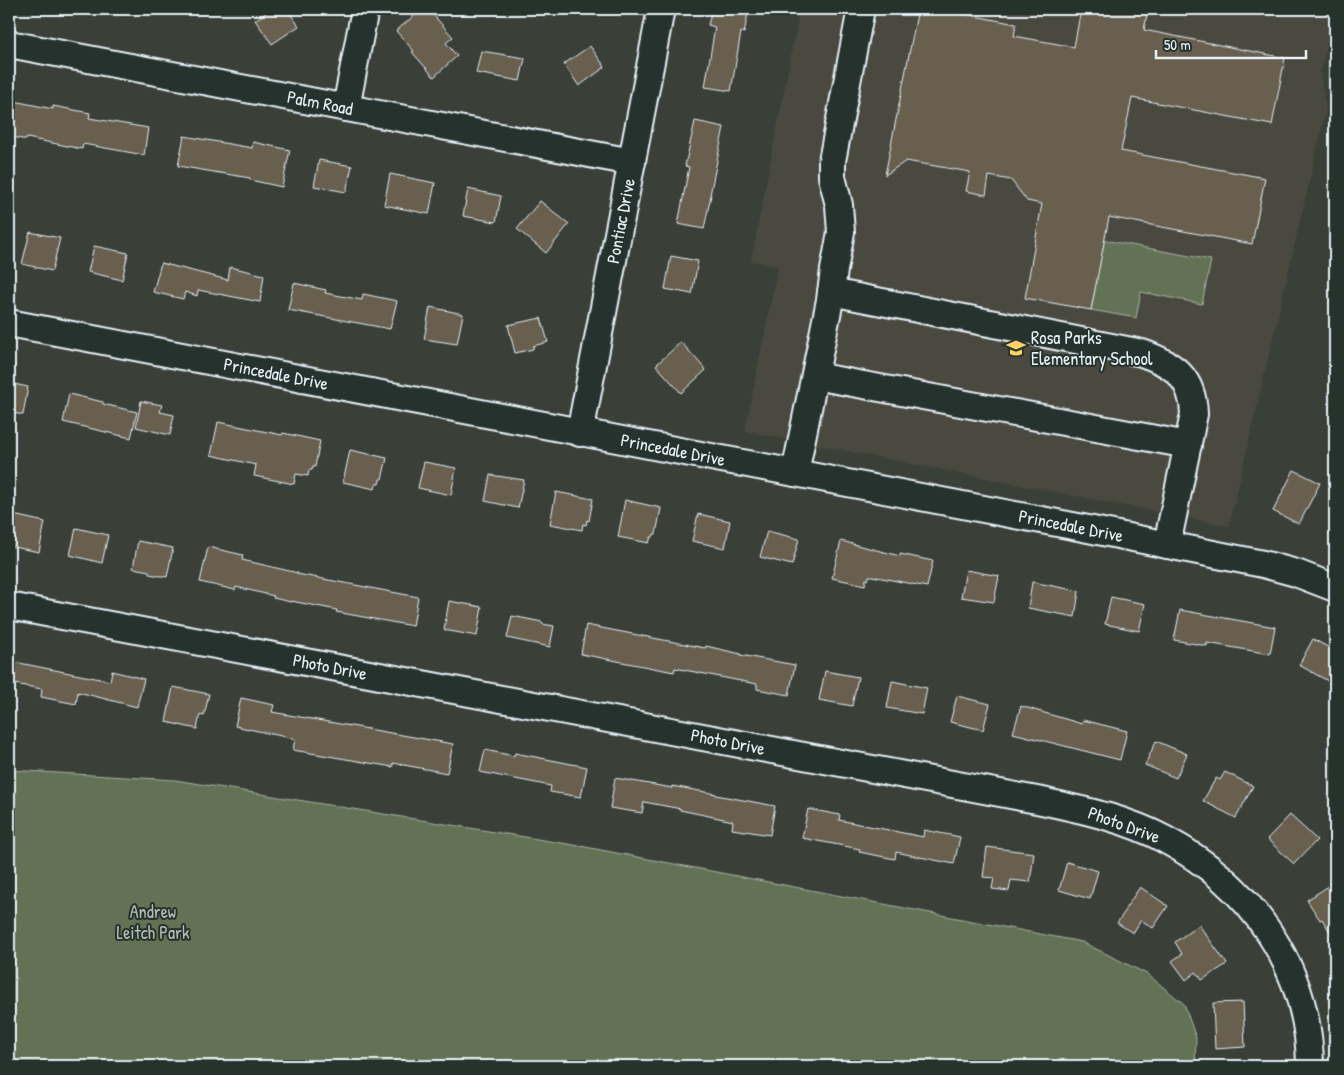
<svg xmlns="http://www.w3.org/2000/svg" width="1344" height="1075" font-family="'Patrick Hand',sans-serif">
  <style>
    .built { fill: #48493f }
    .park { fill: #637254; stroke: #a6b2a6 }
    .building { fill: #675e50; stroke: #e8f1f8 }
    .lines { fill: none; stroke-linecap: round; stroke-linejoin: round }
    .minor-casing { stroke: #e8f1f8; stroke-width: 30 }
    .minor { stroke: #26332d; stroke-width: 26 }
    .labels { text-anchor: middle; stroke-width: 4; stroke-linejoin: round; paint-order: stroke }
    .street-label { font-size: 18px; fill: #e8f1f8; stroke: #26332d }
    .poi-label { font-size: 18px; fill: #e8f1f8; stroke: #26332d; text-anchor: start }
    .park-label { font-size: 18px; fill: #b3beb6; stroke: #26332d }
  </style>
  <rect width="100%" height="100%" fill="#3a4038"/>
  <filter id="ink" filterUnits="userSpaceOnUse"><feTurbulence type="fractalNoise" baseFrequency=".02" numOctaves="2"/><feDisplacementMap in="SourceGraphic" scale="10" xChannelSelector="R" yChannelSelector="G"/><feConvolveMatrix kernelMatrix="1 2 1 2 8 2 1 2 1" color-interpolation-filters="sRGB"/></filter>
  <g filter="url(#ink)">
    <path class="built" d="M 800,9 L 1335,9 L 1335,13 L 1320,74 L 1326,110 L 1229,526 L 745,431 L 778,266 L 751,261 Z"/>
    <g class="park">
      <path d="M 1104,240 L 1211,260 L 1202,304 L 1141,292 L 1136,318 L 1091,310 Z"/>
      <path d="M 9,770 L 175,780 L 580,846 L 1082,942 L 1147,974 L 1184,1004 L 1196,1038 L 1195,1066 L 9,1066 Z"/>
    </g>
    <g class="building">
      <path d="M 272,9 L 287,9 L 299,26 L 272,44 L 255,20 Z"/>
      <path d="M 422,9 L 428,9 L 453,37 L 446,43 L 457,56 L 434,77 L 412,52 L 414,51 L 396,31 Z"/>
      <path d="M 712,9 L 749,9 L 744,33 L 741,32 L 731,91 L 705,87 L 715,27 L 708,25 Z"/>
      <path d="M 918,9 L 938,9 L 1016,24 L 1014,36 L 1074,47 L 1081,9 L 1148,9 L 1144,30 L 1285,58 L 1272,125 L 1132,98 L 1121,151 L 1265,178 L 1252,244 L 1109,217 L 1091,310 L 1025,298 L 1042,204 L 1027,201 L 1011,180 L 989,176 L 986,195 L 966,191 L 970,172 L 906,161 L 885,175 Z"/>
      <path d="M 590,46 L 605,67 L 579,86 L 564,64 Z"/>
      <path d="M 481,51 L 525,58 L 520,81 L 476,73 Z"/>
      <path d="M 9,100 L 53,109 L 53,106 L 90,113 L 89,118 L 148,128 L 144,155 L 83,144 L 82,149 L 27,138 L 26,140 L 9,136 Z"/>
      <path d="M 695,121 L 724,127 L 710,195 L 711,195 L 704,229 L 678,224 L 689,167 L 685,166 Z"/>
      <path d="M 184,136 L 252,148 L 253,142 L 290,150 L 282,187 L 250,180 L 250,178 L 178,166 Z"/>
      <path d="M 319,160 L 352,166 L 346,192 L 314,186 Z"/>
      <path d="M 390,174 L 435,183 L 429,214 L 384,205 Z"/>
      <path d="M 468,189 L 501,196 L 496,222 L 463,216 Z"/>
      <path d="M 540,201 L 569,224 L 546,253 L 517,229 Z"/>
      <path d="M 30,232 L 60,238 L 52,271 L 22,264 Z"/>
      <path d="M 94,246 L 128,253 L 122,280 L 88,272 Z"/>
      <path d="M 671,256 L 698,261 L 692,294 L 665,289 Z"/>
      <path d="M 161,263 L 228,280 L 230,267 L 264,275 L 260,302 L 198,290 L 197,296 L 185,292 L 183,299 L 153,292 Z"/>
      <path d="M 294,283 L 326,290 L 325,293 L 362,300 L 363,294 L 397,301 L 390,329 L 288,310 Z"/>
      <path d="M 430,307 L 463,314 L 457,344 L 424,339 Z"/>
      <path d="M 541,318 L 548,342 L 533,346 L 533,349 L 515,353 L 508,325 Z"/>
      <path d="M 681,342 L 706,370 L 681,393 L 656,365 Z"/>
      <path d="M 9,383 L 28,387 L 23,415 L 9,412 Z"/>
      <path d="M 69,394 L 103,402 L 103,404 L 137,412 L 131,438 L 63,422 Z"/>
      <path d="M 141,401 L 162,405 L 160,412 L 174,415 L 170,435 L 136,427 Z"/>
      <path d="M 218,422 L 282,435 L 283,433 L 320,441 L 315,467 L 313,467 L 312,470 L 309,470 L 308,476 L 296,474 L 294,484 L 254,476 L 256,465 L 211,455 Z"/>
      <path d="M 350,450 L 387,458 L 382,479 L 380,479 L 379,484 L 376,484 L 375,489 L 343,482 Z"/>
      <path d="M 424,462 L 456,468 L 451,495 L 418,488 Z"/>
      <path d="M 1294,470 L 1320,483 L 1299,524 L 1273,511 Z"/>
      <path d="M 490,475 L 524,480 L 518,508 L 485,501 Z"/>
      <path d="M 556,492 L 593,499 L 589,521 L 587,520 L 586,525 L 583,524 L 582,530 L 550,524 Z"/>
      <path d="M 625,500 L 661,508 L 656,534 L 654,534 L 653,537 L 651,537 L 649,543 L 618,537 Z"/>
      <path d="M 698,514 L 730,521 L 725,548 L 692,541 Z"/>
      <path d="M 13,515 L 45,522 L 39,552 L 9,546 L 9,537 Z"/>
      <path d="M 76,528 L 108,535 L 102,563 L 70,555 Z"/>
      <path d="M 767,531 L 799,539 L 792,565 L 760,557 Z"/>
      <path d="M 138,541 L 173,548 L 167,577 L 149,574 L 149,571 L 133,568 Z"/>
      <path d="M 841,541 L 900,556 L 900,554 L 933,561 L 927,587 L 872,576 L 869,576 L 868,580 L 866,579 L 865,585 L 832,578 Z"/>
      <path d="M 208,547 L 243,555 L 242,560 L 298,573 L 297,574 L 418,597 L 413,626 L 336,612 L 337,610 L 291,601 L 291,602 L 273,598 L 274,596 L 236,587 L 235,590 L 200,582 Z"/>
      <path d="M 966,570 L 999,576 L 994,602 L 961,597 Z"/>
      <path d="M 1032,582 L 1079,591 L 1075,617 L 1028,608 Z"/>
      <path d="M 1111,597 L 1145,604 L 1139,631 L 1105,624 Z"/>
      <path d="M 449,601 L 482,607 L 477,636 L 444,630 Z"/>
      <path d="M 1180,610 L 1275,627 L 1270,654 L 1207,643 L 1207,646 L 1174,640 Z"/>
      <path d="M 512,616 L 542,622 L 542,624 L 554,626 L 550,647 L 507,638 Z"/>
      <path d="M 586,625 L 705,648 L 706,646 L 741,654 L 740,655 L 795,665 L 789,695 L 757,689 L 757,684 L 720,677 L 675,668 L 674,672 L 581,654 Z"/>
      <path d="M 1313,639 L 1335,651 L 1335,669 L 1328,681 L 1299,665 Z"/>
      <path d="M 9,661 L 110,681 L 112,671 L 144,679 L 137,707 L 78,692 L 76,704 L 41,697 L 42,689 L 9,683 Z"/>
      <path d="M 825,671 L 858,677 L 852,706 L 819,700 Z"/>
      <path d="M 892,681 L 927,688 L 922,714 L 887,708 Z"/>
      <path d="M 173,687 L 209,694 L 204,716 L 200,715 L 197,729 L 166,722 Z"/>
      <path d="M 957,696 L 990,704 L 983,730 L 950,722 Z"/>
      <path d="M 241,698 L 274,705 L 272,712 L 453,744 L 447,773 L 393,763 L 393,767 L 293,750 L 295,739 L 235,726 Z"/>
      <path d="M 1021,706 L 1082,724 L 1083,720 L 1127,731 L 1120,760 L 1013,733 Z"/>
      <path d="M 1156,741 L 1187,754 L 1176,778 L 1145,765 Z"/>
      <path d="M 485,750 L 514,756 L 515,753 L 587,767 L 581,797 L 550,792 L 551,786 L 480,772 Z"/>
      <path d="M 1225,772 L 1253,786 L 1236,818 L 1203,801 L 1216,778 L 1220,780 Z"/>
      <path d="M 615,778 L 672,788 L 672,786 L 716,794 L 716,795 L 775,806 L 770,835 L 732,829 L 733,821 L 680,810 L 681,809 L 644,802 L 642,813 L 610,808 Z"/>
      <path d="M 808,809 L 840,815 L 839,820 L 923,837 L 924,830 L 960,837 L 954,864 L 896,852 L 895,859 L 859,852 L 860,849 L 802,838 Z"/>
      <path d="M 1290,815 L 1317,840 L 1294,864 L 1267,839 Z"/>
      <path d="M 987,847 L 1034,853 L 1030,882 L 1011,880 L 1009,891 L 992,889 L 994,878 L 983,877 Z"/>
      <path d="M 1067,862 L 1098,871 L 1090,899 L 1059,890 Z"/>
      <path d="M 1335,882 L 1335,940 L 1322,919 L 1320,920 L 1307,900 Z"/>
      <path d="M 1140,887 L 1168,906 L 1153,928 L 1141,920 L 1133,933 L 1117,923 L 1126,910 L 1125,909 Z"/>
      <path d="M 1199,925 L 1227,964 L 1202,980 L 1196,972 L 1186,980 L 1172,961 L 1182,954 L 1175,942 Z"/>
      <path d="M 1243,1002 L 1245,1047 L 1215,1049 L 1213,1003 Z"/>
    </g>
    <g class="lines">
      <g class="minor-casing">
        <g id="minor">
          <path d="M 9,44 L 632,162"/>
          <path d="M 346,108 L 365,9"/>
          <path d="M 831,292 L 1142,353 C 1174,364 1193,378 1194,414 L 1167,545"/>
          <path d="M 9,323 L 1078,527 L 1263,564 L 1296,573 L 1335,588"/>
          <path d="M 815,376 L 1188,445"/>
          <path d="M 580,433 L 661,9"/>
          <path d="M 795,473 L 830,300 L 834,270 L 841,232 L 839,205 L 832,177 L 832,161 L 861,9"/>
          <path d="M 9,606 L 1042,801 C 1083,810 1127,819 1164,839 C 1250,884 1309,967 1310,1066"/>
        </g>
      </g>
      <use href="#minor" class="minor"/>
    </g>
  </g>
  <defs>
    <g id="school-bare" transform="scale(1.5)"><path d="M0-5L7-2L0 1L-7-2ZM-4 1L0 2.5L4 1V4Q0 6-4 4Z" fill="#ffd166" stroke="#26332d" stroke-width="2.5" paint-order="stroke"/></g>
  </defs>
  <g fill-rule="evenodd">
    <use href="#school-bare" x="1016" y="348"/>
  </g>
  <g class="labels">
    <g class="street-label">
      <text transform="translate(320 103) rotate(11)" y="6">Palm Road</text>
      <text transform="translate(621 221) rotate(-79)" y="6">Pontiac Drive</text>
      <text transform="translate(276 374) rotate(11)" y="6">Princedale Drive</text>
      <text transform="translate(673 450) rotate(11)" y="6">Princedale Drive</text>
      <text transform="translate(1071 526) rotate(11)" y="6">Princedale Drive</text>
      <text transform="translate(330 667) rotate(11)" y="6">Photo Drive</text>
      <text transform="translate(728 742) rotate(11)" y="6">Photo Drive</text>
      <text transform="translate(1124 825) rotate(20)" y="6">Photo Drive</text>
    </g>
    <g class="poi-label">
      <text x="1031" y="344">Rosa Parks<tspan x="1031" dy="21">Elementary School</tspan></text>
    </g>
    <g class="park-label">
      <text x="153" y="918">Andrew<tspan x="153" dy="21">Leitch Park</tspan></text>
    </g>
  </g>
  <rect width="1344" height="1075" fill="none" stroke="#26332d" stroke-width="30"/>
  <rect x="15" y="15" width="1314" height="1045" fill="none" stroke="#e8f1f8" stroke-width="2" filter="url(#ink)"/>
  <path d="M1156 50v8h150v-8" fill="none" stroke="#e8f1f8" stroke-width="2.5"/>
  <text x="1164" y="50" font-size="15" fill="#e8f1f8" stroke="#26332d" stroke-width="4" paint-order="stroke">50 m</text>
</svg>
